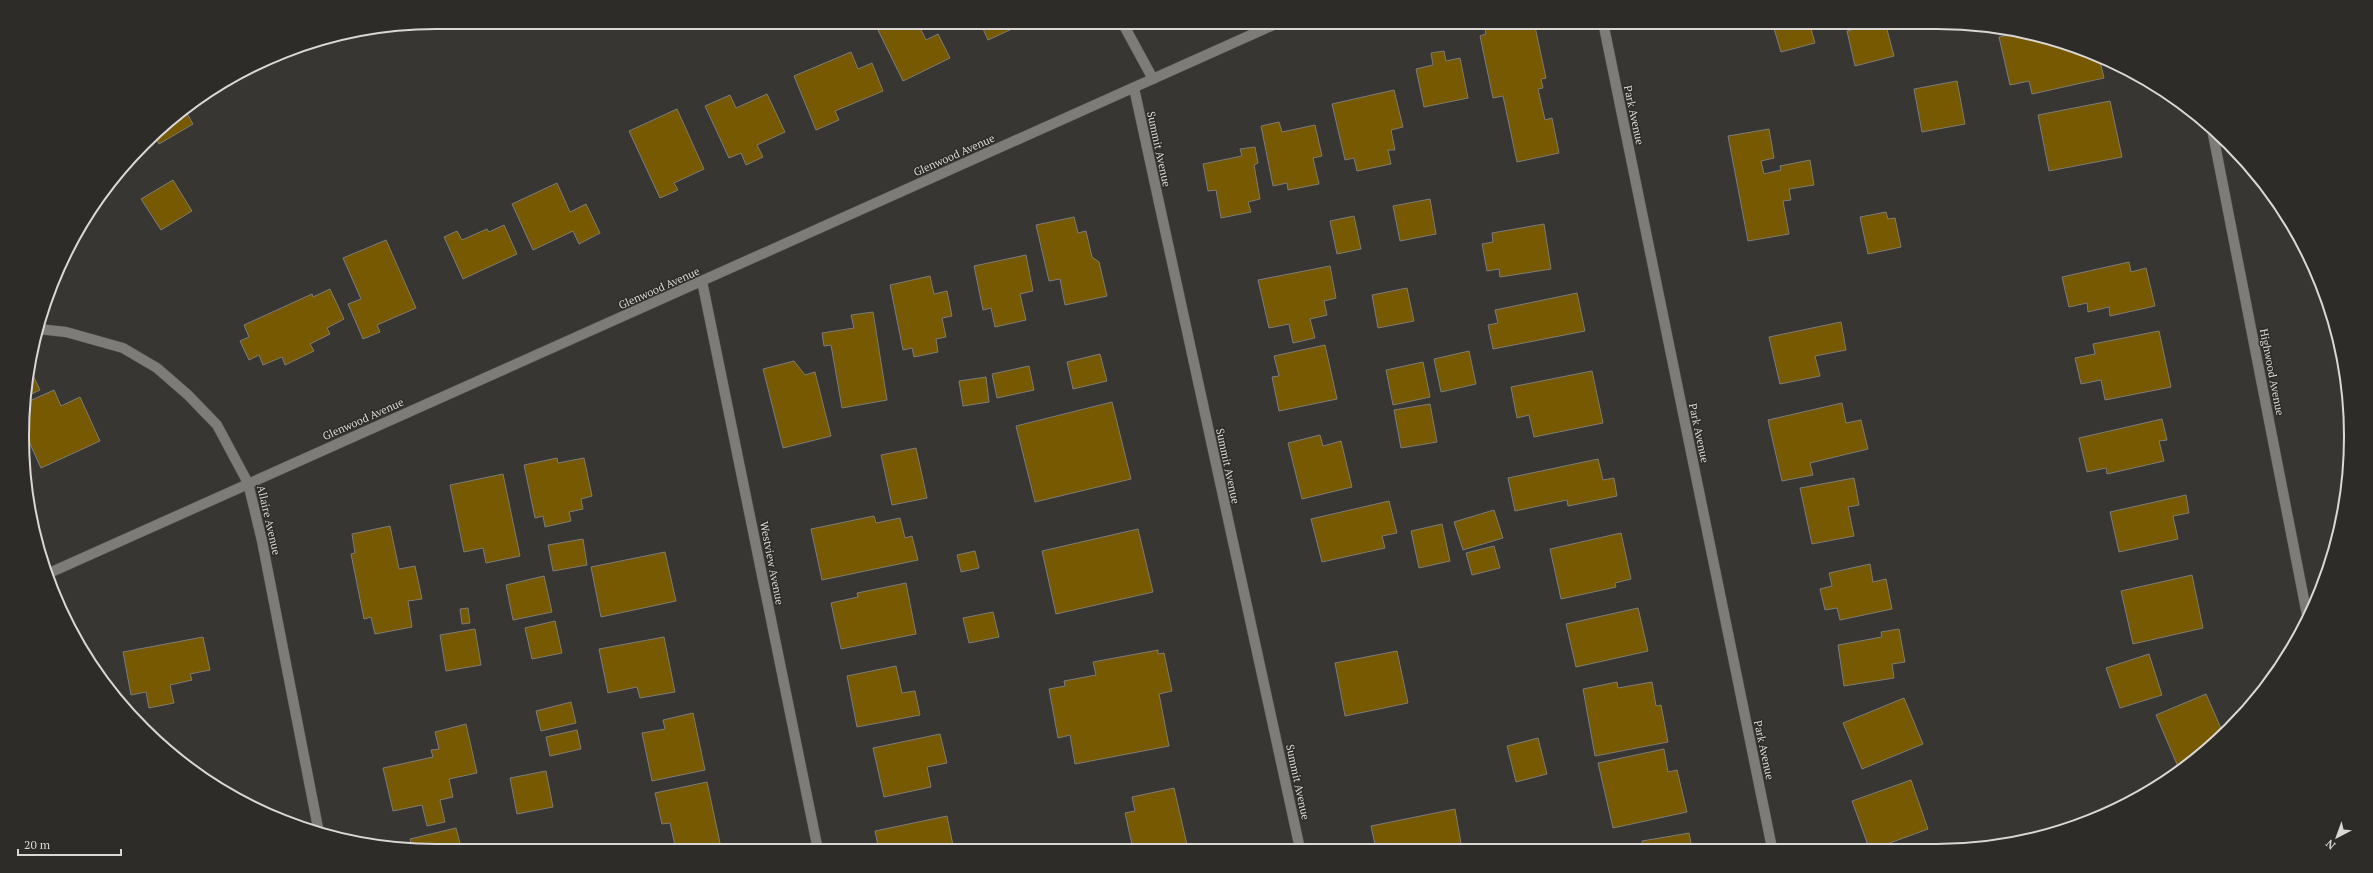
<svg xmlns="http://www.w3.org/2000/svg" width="2373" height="873" font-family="'PT Serif',serif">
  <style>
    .building { fill: #765900; stroke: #7d7c78 }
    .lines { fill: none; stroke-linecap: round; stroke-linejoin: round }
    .minor-casing { stroke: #53524f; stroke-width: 11 }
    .minor { stroke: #7e7c79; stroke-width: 10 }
    .labels { text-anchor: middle; stroke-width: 3; stroke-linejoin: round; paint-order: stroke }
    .street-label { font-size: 11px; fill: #d9d8d6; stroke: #2e2c29 }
    .rim { fill: none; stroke: #d9d8d6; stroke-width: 2 }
  </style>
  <rect width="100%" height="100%" fill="#383633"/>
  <g class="building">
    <path d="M 917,22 L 926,40 L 938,34 L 950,58 L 903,81 L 878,30 L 893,22 Z"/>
    <path d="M 980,22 L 1027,22 L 988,40 Z"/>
    <path d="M 1492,22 L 1534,22 L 1546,78 L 1541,79 L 1543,88 L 1538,89 L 1545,120 L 1552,118 L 1559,153 L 1517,162 L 1503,96 L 1493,98 L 1480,36 L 1486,34 L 1484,24 Z"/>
    <path d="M 1772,22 L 1809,22 L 1815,43 L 1781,52 Z"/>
    <path d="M 1885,22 L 1894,56 L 1855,66 L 1847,31 Z"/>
    <path d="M 2018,33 L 2044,36 L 2099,57 L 2104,78 L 2032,94 L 2029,81 L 2010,85 L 1999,37 Z"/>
    <path d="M 1444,51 L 1446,61 L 1460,58 L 1468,98 L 1424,107 L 1416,69 L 1433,65 L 1431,53 Z"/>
    <path d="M 851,52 L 858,69 L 872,63 L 883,91 L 835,111 L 839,120 L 816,130 L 794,76 Z"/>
    <path d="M 1957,81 L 1965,124 L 1922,132 L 1914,89 Z"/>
    <path d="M 1394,90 L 1403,127 L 1391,130 L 1395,150 L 1388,150 L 1391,164 L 1357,171 L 1354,158 L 1345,160 L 1332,104 Z"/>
    <path d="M 767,94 L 785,132 L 757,145 L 763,157 L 746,165 L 741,153 L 729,158 L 705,106 L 730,95 L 736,108 Z"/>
    <path d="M 2110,101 L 2122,157 L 2049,171 L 2038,115 Z"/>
    <path d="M 677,109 L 704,169 L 674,183 L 678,190 L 660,198 L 629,131 Z"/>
    <path d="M 185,110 L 193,124 L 159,144 L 154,134 Z"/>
    <path d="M 1279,122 L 1282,132 L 1315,125 L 1322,156 L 1313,158 L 1319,184 L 1288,190 L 1287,183 L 1273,186 L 1261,126 Z"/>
    <path d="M 1769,129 L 1774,158 L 1761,161 L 1764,174 L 1781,170 L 1780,166 L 1810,160 L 1814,185 L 1789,189 L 1791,200 L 1783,201 L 1789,234 L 1748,241 L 1728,136 Z"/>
    <path d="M 1255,147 L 1258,163 L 1254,165 L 1260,199 L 1248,202 L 1251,212 L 1221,218 L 1216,190 L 1208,191 L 1203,164 L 1242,156 L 1240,149 Z"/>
    <path d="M 173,180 L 192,211 L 161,230 L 141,199 Z"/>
    <path d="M 557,183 L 570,212 L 586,204 L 600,233 L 579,244 L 573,231 L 533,250 L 512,204 Z"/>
    <path d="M 1430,199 L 1436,234 L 1400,241 L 1393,206 Z"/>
    <path d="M 1886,212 L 1888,219 L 1895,218 L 1901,247 L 1868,254 L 1860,217 Z"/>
    <path d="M 1354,216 L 1361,249 L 1337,254 L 1330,221 Z"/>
    <path d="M 1074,217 L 1078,233 L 1086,231 L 1092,257 L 1099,262 L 1107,296 L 1065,305 L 1060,279 L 1049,281 L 1036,225 Z"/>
    <path d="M 1544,224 L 1551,269 L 1500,277 L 1499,269 L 1487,271 L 1482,244 L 1493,242 L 1492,233 Z"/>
    <path d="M 504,225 L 517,254 L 463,279 L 444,237 L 457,231 L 462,240 L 487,229 L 489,232 Z"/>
    <path d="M 386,240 L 416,308 L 377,325 L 380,332 L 363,339 L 348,304 L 361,299 L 343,258 Z"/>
    <path d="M 1026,255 L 1033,291 L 1020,294 L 1026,320 L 995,327 L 991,308 L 983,310 L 974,266 Z"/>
    <path d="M 2129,262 L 2131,272 L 2146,268 L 2155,306 L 2110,316 L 2109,307 L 2088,312 L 2087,303 L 2069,307 L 2062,277 Z"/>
    <path d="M 1330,266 L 1336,298 L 1324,301 L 1327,315 L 1310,319 L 1315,338 L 1293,343 L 1289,324 L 1269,328 L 1258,280 Z"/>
    <path d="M 930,276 L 934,294 L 947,291 L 952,316 L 942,318 L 946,337 L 936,339 L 938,352 L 914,357 L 912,348 L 903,350 L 890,285 Z"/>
    <path d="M 1407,288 L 1414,321 L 1378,328 L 1372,295 Z"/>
    <path d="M 330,289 L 344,319 L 327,328 L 330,334 L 310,344 L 314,351 L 285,365 L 282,357 L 263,365 L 259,355 L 249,360 L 240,341 L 249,337 L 244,325 L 312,294 L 313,297 Z"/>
    <path d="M 1577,293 L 1585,331 L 1493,349 L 1488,325 L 1498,323 L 1495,310 Z"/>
    <path d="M 873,312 L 887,400 L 842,408 L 831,345 L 824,346 L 822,333 L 854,328 L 851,315 Z"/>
    <path d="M 1841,322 L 1846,350 L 1815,356 L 1820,376 L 1780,384 L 1769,337 Z"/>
    <path d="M 2159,331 L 2171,387 L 2105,400 L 2101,380 L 2081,384 L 2075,358 L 2095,354 L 2093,344 Z"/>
    <path d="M 1325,345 L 1337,399 L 1279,411 L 1272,377 L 1279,376 L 1274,356 Z"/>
    <path d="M 1469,351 L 1476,384 L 1441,392 L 1434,359 Z"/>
    <path d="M 1100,354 L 1107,381 L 1073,389 L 1067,362 Z"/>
    <path d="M 794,361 L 805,375 L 815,372 L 831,436 L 783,448 L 763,369 Z"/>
    <path d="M 1423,362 L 1430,397 L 1393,405 L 1386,370 Z"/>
    <path d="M 1029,366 L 1034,390 L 997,398 L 992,374 Z"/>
    <path d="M 29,367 L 40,390 L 25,397 L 26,382 Z"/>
    <path d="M 1592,371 L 1603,423 L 1534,437 L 1529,415 L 1517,418 L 1511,387 Z"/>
    <path d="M 986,377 L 989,402 L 963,406 L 959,381 Z"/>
    <path d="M 2348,384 L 2348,403 L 2344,385 Z"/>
    <path d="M 54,390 L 61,406 L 80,397 L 100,441 L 41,468 L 24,431 L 25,403 Z"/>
    <path d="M 1112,402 L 1131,479 L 1035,502 L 1016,426 Z"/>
    <path d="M 1842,403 L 1846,423 L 1861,420 L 1868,449 L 1810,463 L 1813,475 L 1782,481 L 1768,420 Z"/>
    <path d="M 1430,404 L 1437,442 L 1401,448 L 1394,410 Z"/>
    <path d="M 2162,419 L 2167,440 L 2159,441 L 2164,461 L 2107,474 L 2106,468 L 2087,472 L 2079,438 Z"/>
    <path d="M 1320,435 L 1323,446 L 1341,441 L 1352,487 L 1302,499 L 1288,443 Z"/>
    <path d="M 916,448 L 927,498 L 892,505 L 881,455 Z"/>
    <path d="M 557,458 L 558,463 L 584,458 L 592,496 L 581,499 L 583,509 L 569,512 L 571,521 L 545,527 L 543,516 L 535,518 L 524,465 Z"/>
    <path d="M 1598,459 L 1603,480 L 1614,478 L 1617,496 L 1568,506 L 1567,500 L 1515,511 L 1508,478 Z"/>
    <path d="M 503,474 L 520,556 L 486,563 L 483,548 L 464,552 L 450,485 Z"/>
    <path d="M 1854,478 L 1859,505 L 1848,507 L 1854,536 L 1812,544 L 1800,488 Z"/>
    <path d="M 2186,495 L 2189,513 L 2173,516 L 2178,539 L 2119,552 L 2110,512 Z"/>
    <path d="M 1389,501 L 1397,533 L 1382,536 L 1385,548 L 1322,562 L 1311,519 Z"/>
    <path d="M 1494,510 L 1503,538 L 1463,550 L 1454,522 Z"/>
    <path d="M 874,516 L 876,523 L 900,518 L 905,538 L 912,536 L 918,560 L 822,580 L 811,529 Z"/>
    <path d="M 1442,524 L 1450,561 L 1419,568 L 1411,531 Z"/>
    <path d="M 390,526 L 399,569 L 415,566 L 422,599 L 408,601 L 412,627 L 375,634 L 371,617 L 364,619 L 351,554 L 355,553 L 352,534 Z"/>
    <path d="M 1138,529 L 1153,592 L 1056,614 L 1042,551 Z"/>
    <path d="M 1621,533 L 1631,579 L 1615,583 L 1616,587 L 1561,599 L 1550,549 Z"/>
    <path d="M 583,539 L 587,565 L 553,571 L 548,545 Z"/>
    <path d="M 1494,546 L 1500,568 L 1472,575 L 1466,553 Z"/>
    <path d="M 975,551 L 979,568 L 961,572 L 957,555 Z"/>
    <path d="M 665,552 L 676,601 L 601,617 L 591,567 Z"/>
    <path d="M 1870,564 L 1873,582 L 1886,579 L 1892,609 L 1840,620 L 1837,608 L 1825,610 L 1820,589 L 1832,586 L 1829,573 Z"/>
    <path d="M 2192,575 L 2203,628 L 2133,644 L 2121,591 Z"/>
    <path d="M 544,576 L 552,612 L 513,620 L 506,585 Z"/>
    <path d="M 906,583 L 916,634 L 841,649 L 831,603 L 858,597 L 857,593 Z"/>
    <path d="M 468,608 L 470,623 L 462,624 L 460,609 Z"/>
    <path d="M 1638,608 L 1648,651 L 1576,667 L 1566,624 Z"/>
    <path d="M 993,612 L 999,637 L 969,643 L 963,618 Z"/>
    <path d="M 555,621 L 562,653 L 532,659 L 525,628 Z"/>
    <path d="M 475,629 L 481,665 L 446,671 L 440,635 Z"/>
    <path d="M 1899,629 L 1905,662 L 1892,664 L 1894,678 L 1844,686 L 1838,645 L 1882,637 L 1881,632 Z"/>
    <path d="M 203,637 L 210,670 L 190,674 L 192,680 L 170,685 L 174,703 L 149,708 L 146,692 L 131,695 L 123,652 Z"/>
    <path d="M 664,637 L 675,692 L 640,698 L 637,687 L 608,693 L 599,649 Z"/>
    <path d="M 1158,650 L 1158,654 L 1164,653 L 1172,691 L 1159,694 L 1169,746 L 1075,764 L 1070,735 L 1058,738 L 1049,689 L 1065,686 L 1064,681 L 1096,675 L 1093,662 Z"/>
    <path d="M 1397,651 L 1408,703 L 1345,716 L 1335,663 Z"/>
    <path d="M 2149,654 L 2162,695 L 2120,708 L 2106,668 Z"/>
    <path d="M 896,666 L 902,693 L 915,691 L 920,715 L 857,727 L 847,676 Z"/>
    <path d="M 1617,682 L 1618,688 L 1652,682 L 1656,706 L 1661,705 L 1668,742 L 1595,756 L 1583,689 Z"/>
    <path d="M 2206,694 L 2223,733 L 2210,748 L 2179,769 L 2156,715 Z"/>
    <path d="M 1904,698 L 1923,744 L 1862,769 L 1843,723 Z"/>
    <path d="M 571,702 L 576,723 L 541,731 L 536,711 Z"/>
    <path d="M 693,713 L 705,770 L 652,781 L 642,733 L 665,729 L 663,720 Z"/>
    <path d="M 466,724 L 477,773 L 449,779 L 453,797 L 440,800 L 445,822 L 427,826 L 422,805 L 393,811 L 383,768 L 433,757 L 431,750 L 439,749 L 435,732 Z"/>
    <path d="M 577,730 L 581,749 L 550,756 L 546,737 Z"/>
    <path d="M 940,734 L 947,763 L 927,767 L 931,787 L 884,797 L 873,748 Z"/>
    <path d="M 1538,738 L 1547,774 L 1516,782 L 1507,746 Z"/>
    <path d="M 1664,749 L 1668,772 L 1677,770 L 1687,812 L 1613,828 L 1598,763 Z"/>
    <path d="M 546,771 L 553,807 L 517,814 L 510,778 Z"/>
    <path d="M 1911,780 L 1928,829 L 1876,848 L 1869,848 L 1852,801 Z"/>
    <path d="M 707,782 L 720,843 L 676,850 L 670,823 L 662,824 L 655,793 Z"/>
    <path d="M 1174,788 L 1188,849 L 1133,849 L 1125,813 L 1135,811 L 1132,797 Z"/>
    <path d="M 1455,809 L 1462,849 L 1376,849 L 1371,826 Z"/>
    <path d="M 947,816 L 954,850 L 879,850 L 875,831 Z"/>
    <path d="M 456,828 L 462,851 L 412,848 L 410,839 Z"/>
    <path d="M 1689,833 L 1692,848 L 1643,848 L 1642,841 Z"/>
  </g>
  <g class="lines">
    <g class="minor-casing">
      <g id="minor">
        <path d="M 1122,22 L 1153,79"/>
        <path d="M 1603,22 L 1772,848"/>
        <path d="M 1134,88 L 1300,849"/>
        <path d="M 2212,129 L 2308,620"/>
        <path d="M 702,281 L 818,850"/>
        <path d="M 38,329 L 66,332 L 123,348 L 157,368 L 188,395 L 217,425 L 248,483 L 262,541 L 319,833"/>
        <path d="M 47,574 L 1280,22"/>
      </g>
    </g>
    <use href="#minor" class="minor"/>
  </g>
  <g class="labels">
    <g class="street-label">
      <text transform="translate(1634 115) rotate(78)" y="4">Park Avenue</text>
      <text transform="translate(1159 149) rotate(78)" y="4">Summit Avenue</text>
      <text transform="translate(954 155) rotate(-24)" y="4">Glenwood Avenue</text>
      <text transform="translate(659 288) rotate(-24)" y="4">Glenwood Avenue</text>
      <text transform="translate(2272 372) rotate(79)" y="4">Highwood Avenue</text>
      <text transform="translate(363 419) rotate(-24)" y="4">Glenwood Avenue</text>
      <text transform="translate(1699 433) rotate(78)" y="4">Park Avenue</text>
      <text transform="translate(1228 466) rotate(78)" y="4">Summit Avenue</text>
      <text transform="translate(269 520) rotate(77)" y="4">Allaire Avenue</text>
      <text transform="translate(772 563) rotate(79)" y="4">Westview Avenue</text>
      <text transform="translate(1764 750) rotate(78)" y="4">Park Avenue</text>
      <text transform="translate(1298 782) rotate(78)" y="4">Summit Avenue</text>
    </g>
  </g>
  <path d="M0 0H2373V873H0ZM436 29H1937A407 407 0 0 1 2344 436V437A407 407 0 0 1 1937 844H436A407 407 0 0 1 29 437V436A407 407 0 0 1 436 29Z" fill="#2e2c29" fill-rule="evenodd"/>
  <path class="rim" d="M436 29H1937A407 407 0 0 1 2344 436V437A407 407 0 0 1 1937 844H436A407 407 0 0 1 29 437V436A407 407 0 0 1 436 29Z"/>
  <g transform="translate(2337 837) rotate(221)" stroke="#2e2c29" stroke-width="3" paint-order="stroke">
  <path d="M0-3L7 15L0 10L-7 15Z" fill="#d9d8d6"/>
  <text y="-6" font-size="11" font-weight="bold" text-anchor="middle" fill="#d9d8d6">N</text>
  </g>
  <path d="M18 849v6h103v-6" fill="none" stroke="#d9d8d6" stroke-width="2"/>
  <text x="24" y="849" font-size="12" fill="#d9d8d6" stroke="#2e2c29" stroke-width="3" paint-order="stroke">20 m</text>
</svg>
